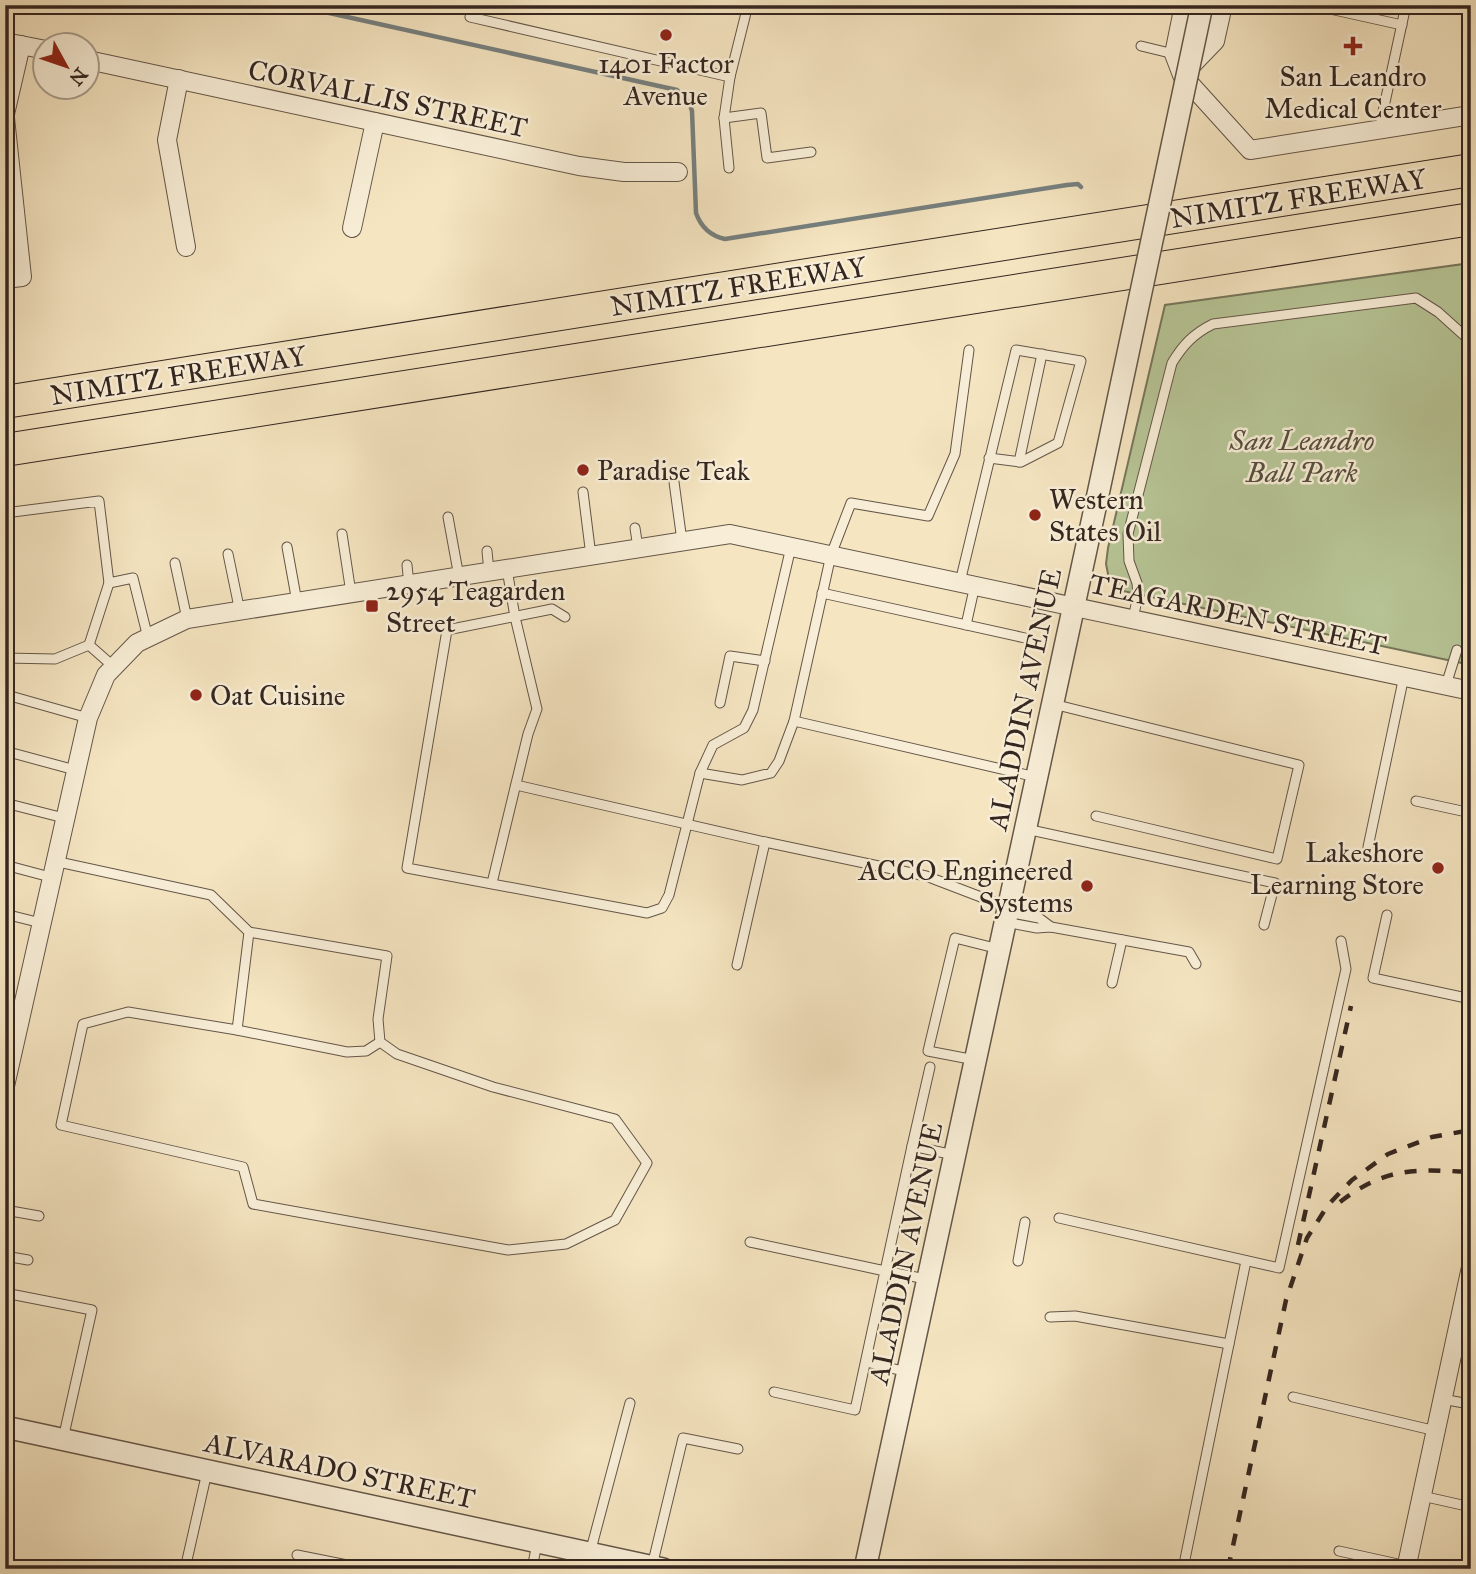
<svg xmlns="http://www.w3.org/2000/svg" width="1476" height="1574" font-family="'IM FELL Great Primer',serif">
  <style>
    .green { fill: #b7c596; stroke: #76765b; stroke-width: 2 }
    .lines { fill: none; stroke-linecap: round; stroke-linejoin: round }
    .stream { stroke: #76807f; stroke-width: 4.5 }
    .service-casing { stroke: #645648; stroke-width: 11 }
    .minor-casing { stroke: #645648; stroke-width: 20 }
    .tertiary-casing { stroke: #645648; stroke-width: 24 }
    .motorway-casing { stroke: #342620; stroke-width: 34 }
    .service { stroke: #f8eed7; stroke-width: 9 }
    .minor { stroke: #f8eed7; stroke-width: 18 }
    .tertiary { stroke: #f8eed7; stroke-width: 21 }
    .motorway { stroke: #f5e5c1; stroke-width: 32 }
    .rail { stroke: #342620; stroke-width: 4.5; stroke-dasharray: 12 12; stroke-linecap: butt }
    .tertiary-bridge-casing { stroke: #645648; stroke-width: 24; stroke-linecap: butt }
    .tertiary-bridge { stroke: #f8eed7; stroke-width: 21 }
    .poi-dot { fill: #8f2418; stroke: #f8eed7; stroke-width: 2.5 }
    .labels { text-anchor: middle; stroke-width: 5; stroke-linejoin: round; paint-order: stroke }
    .poi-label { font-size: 28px; fill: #342620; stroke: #f8eed7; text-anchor: start }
    .street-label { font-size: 28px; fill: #342620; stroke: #f8eed7 }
    .park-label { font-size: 28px; font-style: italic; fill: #554e3e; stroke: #f8eed7 }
  </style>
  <rect width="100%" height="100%" fill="#f5e5c1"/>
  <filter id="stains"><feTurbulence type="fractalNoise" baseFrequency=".00286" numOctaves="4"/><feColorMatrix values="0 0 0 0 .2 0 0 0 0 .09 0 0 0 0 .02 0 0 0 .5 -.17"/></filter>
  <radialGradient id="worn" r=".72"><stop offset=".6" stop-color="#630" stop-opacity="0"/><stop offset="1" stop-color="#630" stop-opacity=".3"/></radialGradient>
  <path class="green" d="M 1471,263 L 1471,665 L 1123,591 L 1109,579 L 1106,564 L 1108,548 L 1165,305 Z"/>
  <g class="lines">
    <path class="stream" d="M 293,5 L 677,90 L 689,102 L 692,111 L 696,213 C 701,227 711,236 725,239 L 1067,185 L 1078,184 L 1081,187"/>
    <g class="service-casing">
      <g id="service">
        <path d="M 473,5 L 470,17 L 730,77"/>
        <path d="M 1312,5 L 1402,25"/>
        <path d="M 1141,46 L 1174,54"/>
        <path d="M 724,118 L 761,113 L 767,158 L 811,152"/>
        <path d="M 1379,130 L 1406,5"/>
        <path d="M 729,168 L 724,118 L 730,77 L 748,5"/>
        <path d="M 1019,462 L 1042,354"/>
        <path d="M 674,482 L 682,541"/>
        <path d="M 583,492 L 591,556"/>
        <path d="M 5,513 L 99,501 L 109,583 L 133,578 L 148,638"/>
        <path d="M 448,517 L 459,577"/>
        <path d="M 635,528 L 638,548"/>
        <path d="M 342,534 L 351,593"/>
        <path d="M 287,547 L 297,602"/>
        <path d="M 487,551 L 489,572"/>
        <path d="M 228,554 L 240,612"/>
        <path d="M 175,563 L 187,619"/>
        <path d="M 407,565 L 409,585"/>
        <path d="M 960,582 L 1016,350 L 1081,361 L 1058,443 L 1021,462 L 989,458"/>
        <path d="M 822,593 L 1025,638"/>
        <path d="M 565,617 L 552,609 L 447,630 L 407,868 L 647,913 L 662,908 L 669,895 L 700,773 L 713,745 L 744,728 L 753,710 L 791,547"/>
        <path d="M 1133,619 L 1138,595 L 1137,583 L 1129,561 L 1128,534 L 1172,363 C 1183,345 1193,334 1213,324 L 1416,298 L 1438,312 L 1468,339"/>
        <path d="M 966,625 L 975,585"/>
        <path d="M 89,645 L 109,583"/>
        <path d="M 5,658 L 55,659 L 89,645 L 114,667"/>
        <path d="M 1446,685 L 1457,650"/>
        <path d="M 14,697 L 88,718"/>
        <path d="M 720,703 L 730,656 L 765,661"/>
        <path d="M 1053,704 L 1299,765 L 1277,859 L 1096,816"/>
        <path d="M 794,721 L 1036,777"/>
        <path d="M 5,751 L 75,770"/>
        <path d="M 700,773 L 742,780 L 771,773 L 779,761 L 794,721 L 831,555 L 851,503 L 928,516 L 955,454 L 969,350"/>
        <path d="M 516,785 L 765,842 L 737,965"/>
        <path d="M 1416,801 L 1471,813"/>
        <path d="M 5,803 L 64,818"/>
        <path d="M 1026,829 L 1275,883 L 1264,925"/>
        <path d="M 765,842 L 926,876 L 1007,907"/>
        <path d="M 1368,847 L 1404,676"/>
        <path d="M 54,861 L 211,895 L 249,932 L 387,956 L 378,1019 L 380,1042 L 397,1054 L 493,1087 L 615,1119 L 647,1163 L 615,1220 L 566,1244 L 508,1250 L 253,1204 L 243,1167 L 61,1125 L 83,1024 L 128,1012 L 237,1030 L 249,932"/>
        <path d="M 5,865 L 50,877"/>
        <path d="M 492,883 L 528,734 L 537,709 L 515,617 L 507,569"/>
        <path d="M 1008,912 L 1039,918 L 1051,927"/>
        <path d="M 5,914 L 41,923"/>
        <path d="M 1387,915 L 1373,978 L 1471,999"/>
        <path d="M 1005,922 L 1037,928 L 1051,927 L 1189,952 L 1196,964"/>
        <path d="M 1112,983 L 1122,940"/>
        <path d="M 237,1030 L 347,1052 L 366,1051 L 380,1042"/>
        <path d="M 975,1060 L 928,1051 L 955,938 L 999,949"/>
        <path d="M 930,1067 L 912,1146 L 954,1155"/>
        <path d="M 912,1146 L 885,1271 L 926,1279"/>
        <path d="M 5,1210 L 39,1216"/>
        <path d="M 1059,1218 L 1279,1268 L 1346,969 L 1341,941"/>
        <path d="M 750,1242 L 885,1271 L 855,1410 L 774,1392"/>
        <path d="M 5,1256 L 28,1260"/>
        <path d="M 1018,1261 L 1025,1222"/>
        <path d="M 5,1293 L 92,1310 L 63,1439"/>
        <path d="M 1050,1317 L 1075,1316 L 1229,1344"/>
        <path d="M 866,1362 L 907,1372"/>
        <path d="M 1293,1397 L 1436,1431"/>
        <path d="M 1442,1399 L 1464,1403"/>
        <path d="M 1422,1496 L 1471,1507"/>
        <path d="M 1339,1551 L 1407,1566"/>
        <path d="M 590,1553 L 630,1403"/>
        <path d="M 297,1555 L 367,1569"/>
        <path d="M 652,1566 L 683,1438 L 738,1449"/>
        <path d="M 185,1569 L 207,1472"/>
        <path d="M 532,1569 L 537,1543"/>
        <path d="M 1183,1569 L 1246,1261"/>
      </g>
    </g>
    <g class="minor-casing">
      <g id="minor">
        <path d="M 1184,5 L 1174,54 L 1182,75 L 1250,150 L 1471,115"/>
        <path d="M 5,42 L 46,50"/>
        <path d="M 88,60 L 579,166 L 624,172 L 678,172"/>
        <path d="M 1187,70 L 1215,41 L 1223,5"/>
        <path d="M 179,79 L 167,140 L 186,247"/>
        <path d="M 5,114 L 21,45"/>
        <path d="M 5,118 L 22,277 L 5,279"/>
        <path d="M 352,228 L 375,122"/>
        <path d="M 5,1086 L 88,718 L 106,675 L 137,643 L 187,619 L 730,534 L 1471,691"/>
        <path d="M 1406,1569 L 1471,1267"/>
      </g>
    </g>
    <g class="tertiary-casing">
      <g id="tertiary">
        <path d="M 5,1427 L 663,1569"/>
        <path d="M 865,1569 L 1097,499"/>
      </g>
    </g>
    <g class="motorway-casing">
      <g id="motorway">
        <path d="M 5,402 L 1471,170"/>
        <path d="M 5,450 L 1471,219"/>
      </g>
    </g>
    <use href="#service" class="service"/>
    <use href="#minor" class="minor"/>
    <use href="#tertiary" class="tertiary"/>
    <use href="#motorway" class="motorway"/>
    <g class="rail">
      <path d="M 1340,1202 C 1386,1167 1414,1169 1469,1172"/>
      <path d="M 1298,1245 L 1351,1006"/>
      <path d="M 1228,1569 L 1286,1300 L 1307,1238 L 1328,1205 L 1352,1180 L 1388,1154 L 1432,1137 L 1471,1130"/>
    </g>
    <g class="tertiary-bridge-casing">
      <path id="tertiary-bridge" d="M 1097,499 L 1202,5"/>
    </g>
    <use href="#tertiary-bridge" class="tertiary-bridge"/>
  </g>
  <g class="poi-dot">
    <circle cx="666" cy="35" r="7"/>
    <path d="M1349.5 35.5h7v7h7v7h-7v7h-7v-7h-7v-7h7z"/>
    <circle cx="583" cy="470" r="7"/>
    <circle cx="1035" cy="515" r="7"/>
    <rect x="365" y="599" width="14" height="14" rx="3.5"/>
    <circle cx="196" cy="695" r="7"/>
    <circle cx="1438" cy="868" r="7"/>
    <circle cx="1087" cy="886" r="7"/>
  </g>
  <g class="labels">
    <g class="poi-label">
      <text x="666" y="73" text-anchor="middle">1401 Factor<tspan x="666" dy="32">Avenue</tspan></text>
      <text x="1353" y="86" text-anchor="middle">San Leandro<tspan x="1353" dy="32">Medical Center</tspan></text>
      <text x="597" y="480">Paradise Teak</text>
      <text x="1049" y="509">Western<tspan x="1049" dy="32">States Oil</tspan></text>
      <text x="386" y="600">2954 Teagarden<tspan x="386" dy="32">Street</tspan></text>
      <text x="210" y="705">Oat Cuisine</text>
      <text x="1424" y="862" text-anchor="end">Lakeshore<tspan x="1424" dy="32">Learning Store</tspan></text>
      <text x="1073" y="880" text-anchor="end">ACCO Engineered<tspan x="1073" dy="32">Systems</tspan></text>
    </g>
    <g class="street-label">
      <text transform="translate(388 98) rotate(12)" y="10">CORVALLIS STREET</text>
      <text transform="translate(1298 198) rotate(-9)" y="10">NIMITZ FREEWAY</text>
      <text transform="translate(738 286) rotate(-9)" y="10">NIMITZ FREEWAY</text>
      <text transform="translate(178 375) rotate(-9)" y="10">NIMITZ FREEWAY</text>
      <text transform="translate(1238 614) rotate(12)" y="10">TEAGARDEN STREET</text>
      <text transform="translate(1024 699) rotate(-78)" y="10">ALADDIN AVENUE</text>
      <text transform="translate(905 1253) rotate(-78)" y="10">ALADDIN AVENUE</text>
      <text transform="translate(340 1470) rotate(12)" y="10">ALVARADO STREET</text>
    </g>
    <g class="park-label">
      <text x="1302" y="450">San Leandro<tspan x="1302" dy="32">Ball Park</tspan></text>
    </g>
  </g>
  <rect width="1476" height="1574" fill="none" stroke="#f5e5c1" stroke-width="28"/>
  <rect x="7" y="7" width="1462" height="1560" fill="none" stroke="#342620" stroke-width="3.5"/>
  <rect x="14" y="14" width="1448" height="1546" fill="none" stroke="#342620" stroke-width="2"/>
  <g transform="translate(66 66) rotate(130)"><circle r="33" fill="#f8eed7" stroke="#aa9e8e" stroke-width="2"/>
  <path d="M0-5L12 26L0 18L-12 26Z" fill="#8f2418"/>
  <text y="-10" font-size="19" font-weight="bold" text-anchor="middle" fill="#342620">N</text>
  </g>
  <rect width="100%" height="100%" filter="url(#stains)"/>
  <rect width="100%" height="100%" fill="url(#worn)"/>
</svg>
